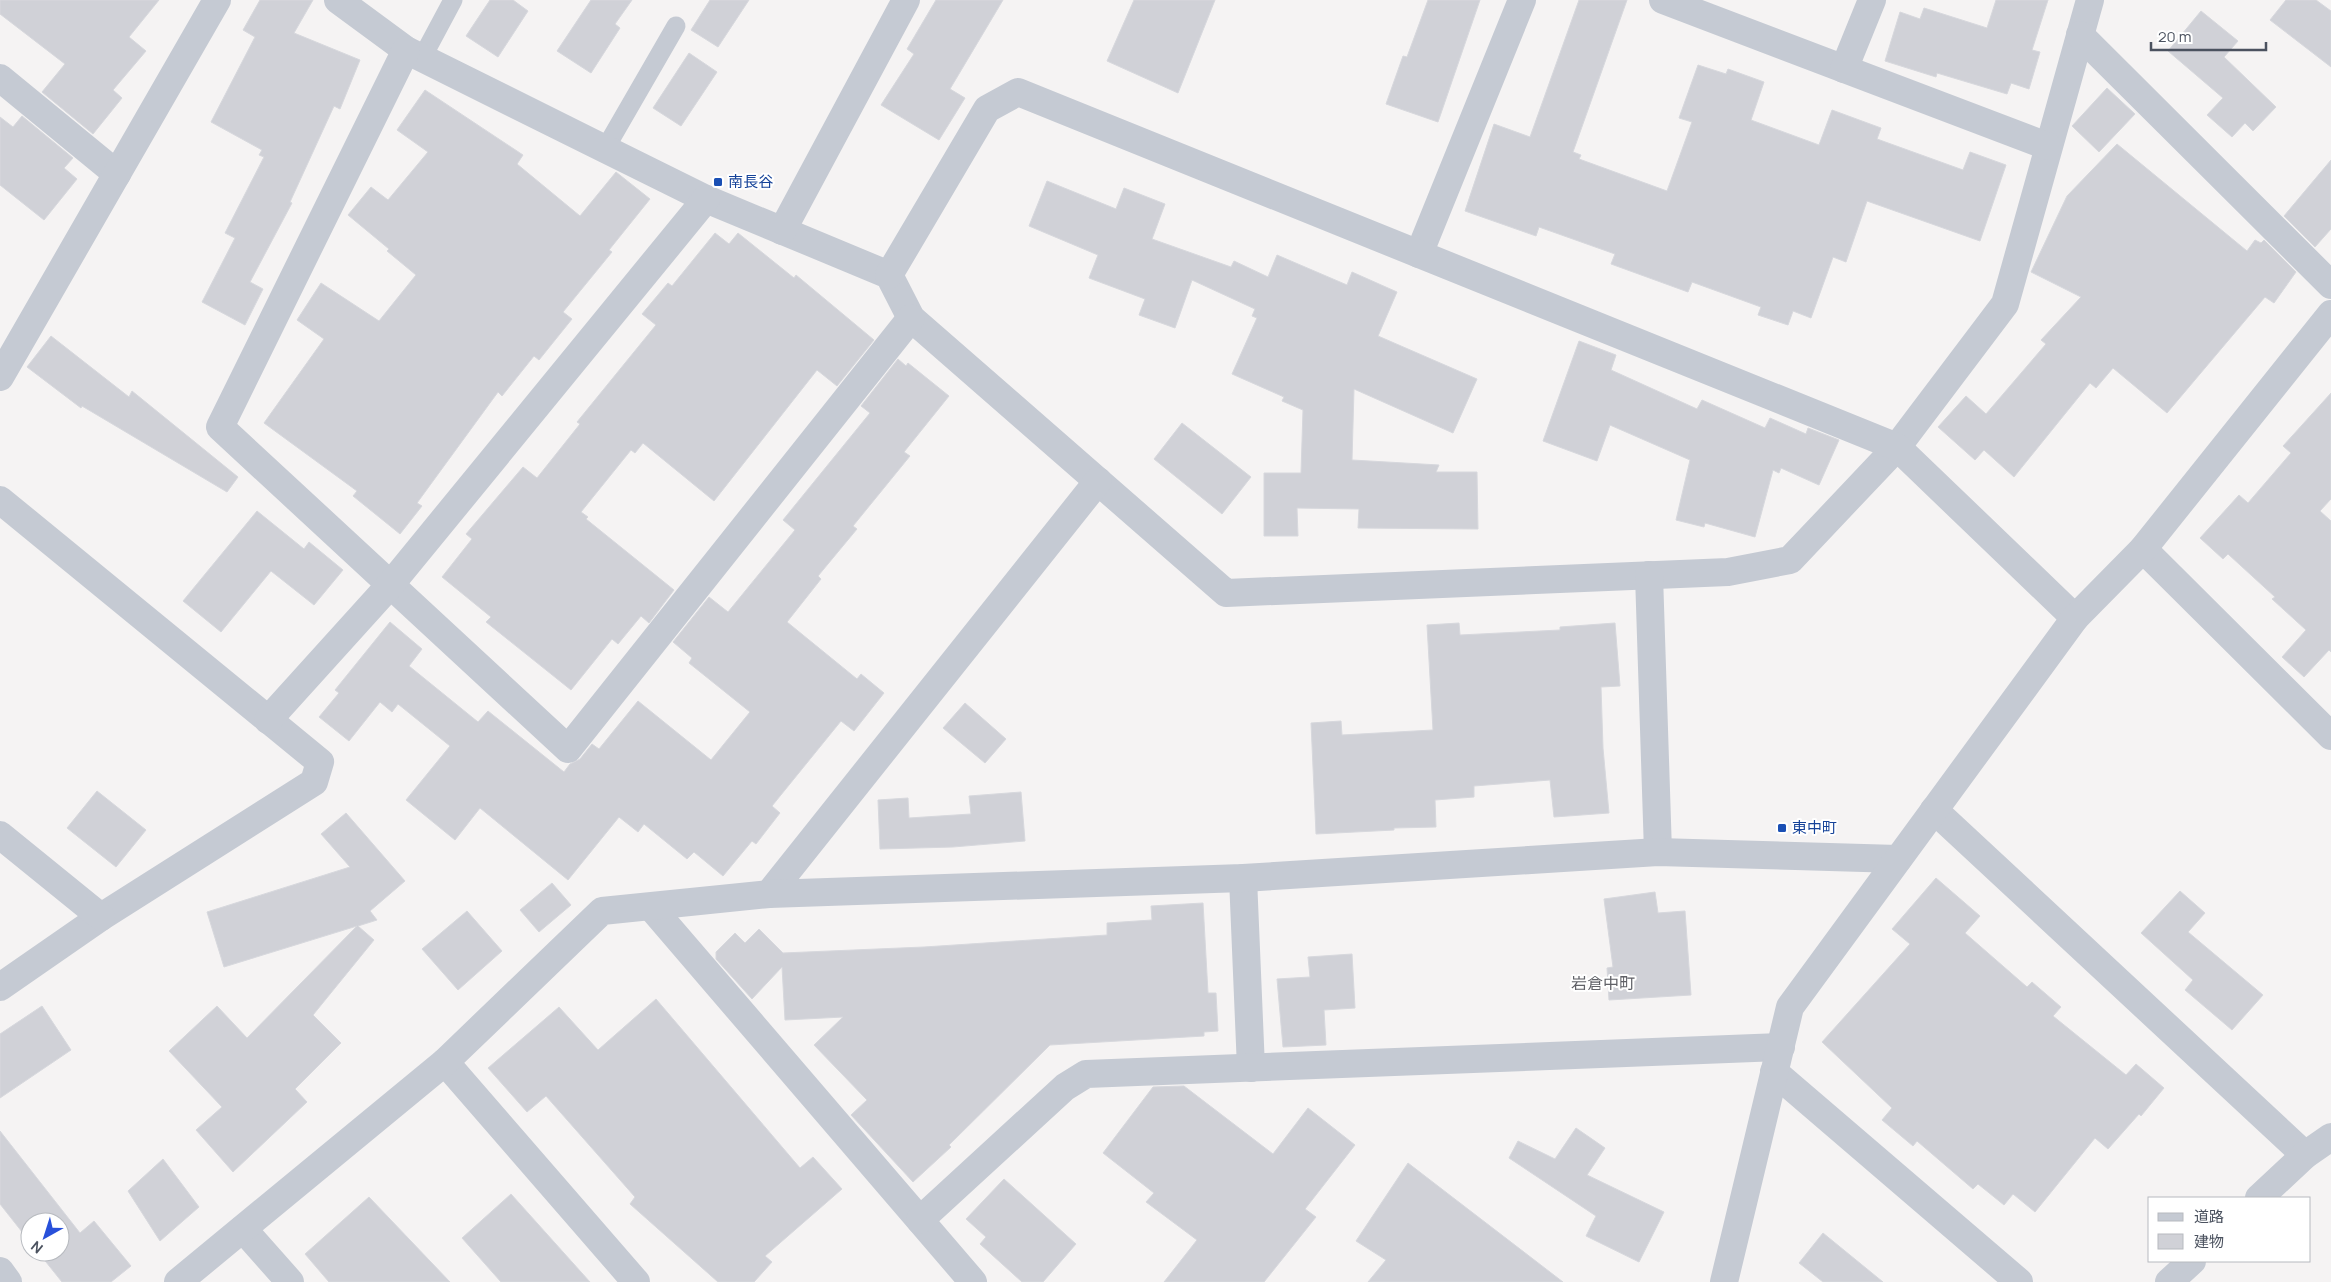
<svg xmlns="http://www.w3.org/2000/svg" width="2331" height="1282" font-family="Manrope,'Noto Sans JP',sans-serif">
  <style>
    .building { fill: #d0d1d7; stroke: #d7d8dd }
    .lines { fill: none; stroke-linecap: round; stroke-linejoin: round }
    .service { stroke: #c5cad3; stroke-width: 19 }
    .minor { stroke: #c5cad3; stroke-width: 28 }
    .tertiary { stroke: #c5cad3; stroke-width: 28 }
    .transit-dot { fill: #1a4fb4; stroke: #fff; stroke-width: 2 }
    .labels { text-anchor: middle; stroke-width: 4; stroke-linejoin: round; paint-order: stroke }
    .transit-label { font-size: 15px; fill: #164399; stroke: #fff; text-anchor: start }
    .neighbourhood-label { font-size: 16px; fill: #606167; stroke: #fff }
  </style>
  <rect width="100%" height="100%" fill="#f5f3f3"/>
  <g class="building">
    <path d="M 0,0 L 159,0 L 129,37 L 146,51 L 113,90 L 122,98 L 93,134 L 42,92 L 65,64 L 0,14 Z"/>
    <path d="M 260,0 L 313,0 L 294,33 L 360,60 L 340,109 L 334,106 L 290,202 L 292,203 L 250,282 L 263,289 L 245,325 L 202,302 L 235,238 L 225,233 L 264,157 L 259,155 L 262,150 L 211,122 L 255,37 L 243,30 Z"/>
    <path d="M 490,0 L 513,0 L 528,11 L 498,57 L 466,36 Z"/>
    <path d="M 591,0 L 632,0 L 615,24 L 620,28 L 591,73 L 557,51 Z"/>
    <path d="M 710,0 L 749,0 L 718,47 L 691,30 Z"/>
    <path d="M 936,0 L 1003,0 L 950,89 L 965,98 L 939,140 L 881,105 L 914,54 L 907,49 Z"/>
    <path d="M 1134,0 L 1215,0 L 1178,93 L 1107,61 Z"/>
    <path d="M 1428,0 L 1480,0 L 1438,122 L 1386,104 L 1403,56 L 1407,57 Z"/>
    <path d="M 1579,0 L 1627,0 L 1573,152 L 1581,155 L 1579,159 L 1667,191 L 1692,122 L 1679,118 L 1698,65 L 1726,74 L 1728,69 L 1764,82 L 1751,120 L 1819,145 L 1832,110 L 1881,128 L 1877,139 L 1963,170 L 1970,152 L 2006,165 L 1980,241 L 1867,201 L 1846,262 L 1833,257 L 1811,318 L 1793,311 L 1788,325 L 1758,315 L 1761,307 L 1692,282 L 1688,292 L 1611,264 L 1615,254 L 1539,227 L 1536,236 L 1465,211 L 1494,124 L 1530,137 Z"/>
    <path d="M 1996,0 L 2048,0 L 2032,50 L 2040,52 L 2029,89 L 2011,83 L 2007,94 L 1937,73 L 1936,77 L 1885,61 L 1900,12 L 1920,19 L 1924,8 L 1987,28 Z"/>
    <path d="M 2286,0 L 2316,0 L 2331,11 L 2331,67 L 2270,20 Z"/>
    <path d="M 2201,11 L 2238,41 L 2224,57 L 2276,107 L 2253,131 L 2245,123 L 2232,137 L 2207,115 L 2223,98 L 2168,51 Z"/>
    <path d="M 689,53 L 717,72 L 681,126 L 653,108 Z"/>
    <path d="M 2107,88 L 2135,114 L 2099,152 L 2072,126 Z"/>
    <path d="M 425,90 L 523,155 L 517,164 L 580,216 L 616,172 L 650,199 L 609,250 L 612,252 L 563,312 L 572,319 L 539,360 L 534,356 L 502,396 L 498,392 L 417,503 L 422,506 L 400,534 L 353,496 L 357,491 L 264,423 L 324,339 L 297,320 L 321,283 L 379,321 L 416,275 L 387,251 L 389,249 L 348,215 L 371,187 L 388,200 L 428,152 L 397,130 Z"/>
    <path d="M 22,116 L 73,158 L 64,168 L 77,179 L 44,220 L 0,185 L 0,117 L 13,127 Z"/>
    <path d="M 2117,144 L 2247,251 L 2255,240 L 2261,243 L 2264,240 L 2296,272 L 2274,303 L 2265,297 L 2167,413 L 2113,368 L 2096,388 L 2090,383 L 2014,477 L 1984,450 L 1975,460 L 1938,427 L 1966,396 L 1986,414 L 2046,344 L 2041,340 L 2081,297 L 2031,272 L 2067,196 Z"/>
    <path d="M 2331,160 L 2331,229 L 2315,247 L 2284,216 Z"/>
    <path d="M 1047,181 L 1116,209 L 1124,188 L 1165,204 L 1152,239 L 1231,267 L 1234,261 L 1268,277 L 1277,255 L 1347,285 L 1352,272 L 1397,292 L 1378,336 L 1477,379 L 1453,433 L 1354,389 L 1352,460 L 1439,465 L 1436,472 L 1477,472 L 1478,529 L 1358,528 L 1359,509 L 1297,508 L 1298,536 L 1264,536 L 1264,473 L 1301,473 L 1303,410 L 1282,401 L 1284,397 L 1232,374 L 1257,318 L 1252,316 L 1255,309 L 1192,280 L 1175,328 L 1139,315 L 1145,299 L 1089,278 L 1098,255 L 1029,226 Z"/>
    <path d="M 715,233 L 729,244 L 738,233 L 794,278 L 796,275 L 874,340 L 837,386 L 817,370 L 714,501 L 643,443 L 635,453 L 631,450 L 581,512 L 588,517 L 586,519 L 674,590 L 649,623 L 641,616 L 618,644 L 612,639 L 571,690 L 486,622 L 491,617 L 442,577 L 472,539 L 466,534 L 523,467 L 537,478 L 580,424 L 577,422 L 656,325 L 642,314 L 668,283 L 672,286 Z"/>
    <path d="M 51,336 L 129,397 L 132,391 L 238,477 L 227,492 L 82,406 L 81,408 L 27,367 Z"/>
    <path d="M 1579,341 L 1616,355 L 1611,370 L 1697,409 L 1702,400 L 1765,428 L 1770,418 L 1806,434 L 1808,428 L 1839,440 L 1819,485 L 1781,468 L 1779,473 L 1773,470 L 1755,537 L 1705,523 L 1704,527 L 1676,520 L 1690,460 L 1610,425 L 1597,461 L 1543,441 Z"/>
    <path d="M 898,359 L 906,366 L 908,363 L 949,396 L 904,452 L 910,456 L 853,526 L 857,529 L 818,576 L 821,579 L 787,622 L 857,679 L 861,674 L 884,693 L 854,731 L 841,721 L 772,806 L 780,813 L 756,844 L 752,841 L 723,876 L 694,852 L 687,859 L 644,824 L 638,832 L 619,817 L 568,880 L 480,808 L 455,840 L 406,800 L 450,746 L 398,704 L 392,712 L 380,702 L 349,741 L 319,717 L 339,693 L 335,690 L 390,622 L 422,649 L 409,666 L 478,722 L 488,711 L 564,772 L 570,764 L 580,759 L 592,744 L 599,749 L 638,701 L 711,760 L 750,712 L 689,663 L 692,658 L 673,642 L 709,597 L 728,612 L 795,530 L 783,520 L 870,413 L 861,406 Z"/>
    <path d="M 2331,393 L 2331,499 L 2320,511 L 2331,521 L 2331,652 L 2329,650 L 2304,677 L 2282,657 L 2306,630 L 2272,599 L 2275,597 L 2228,554 L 2223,559 L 2200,538 L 2239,495 L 2248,503 L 2291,453 L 2283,446 Z"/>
    <path d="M 1182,423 L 1251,477 L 1222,514 L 1154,459 Z"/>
    <path d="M 257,511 L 304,549 L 309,542 L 343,570 L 314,605 L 271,571 L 221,632 L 183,601 Z"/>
    <path d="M 1459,623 L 1460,635 L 1560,630 L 1560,627 L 1615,623 L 1620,686 L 1601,687 L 1603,748 L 1609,813 L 1554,817 L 1550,780 L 1474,786 L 1474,797 L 1435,800 L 1436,827 L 1394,828 L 1394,830 L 1316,834 L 1311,723 L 1341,721 L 1342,735 L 1433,730 L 1427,625 Z"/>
    <path d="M 965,703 L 1006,739 L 985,763 L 943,728 Z"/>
    <path d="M 97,791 L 146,830 L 116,867 L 67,828 Z"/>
    <path d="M 1021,792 L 1025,841 L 953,847 L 880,849 L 878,800 L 908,798 L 909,818 L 971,814 L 969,796 Z"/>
    <path d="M 346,813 L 405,881 L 370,911 L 377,920 L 358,926 L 374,940 L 313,1015 L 341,1043 L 295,1089 L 307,1102 L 233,1172 L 196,1130 L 222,1107 L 169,1051 L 217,1006 L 247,1038 L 357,926 L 224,967 L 207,912 L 350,867 L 321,834 Z"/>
    <path d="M 1936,878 L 1980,916 L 1965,933 L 2027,987 L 2032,982 L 2061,1007 L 2053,1016 L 2126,1075 L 2136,1064 L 2164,1088 L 2141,1116 L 2139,1114 L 2108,1149 L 2095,1138 L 2035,1212 L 2013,1194 L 2004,1205 L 1978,1184 L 1973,1189 L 1917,1141 L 1913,1146 L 1882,1120 L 1892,1108 L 1822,1042 L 1910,944 L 1892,929 Z"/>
    <path d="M 552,883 L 571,905 L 539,932 L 520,910 Z"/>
    <path d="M 2180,891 L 2205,913 L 2188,932 L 2263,995 L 2232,1030 L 2185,990 L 2193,980 L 2141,933 Z"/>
    <path d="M 1655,892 L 1658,913 L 1685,911 L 1691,995 L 1609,1000 L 1607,968 L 1613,967 L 1604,899 Z"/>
    <path d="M 1203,903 L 1208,993 L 1216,993 L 1218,1031 L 1204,1032 L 1204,1036 L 1050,1045 L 949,1145 L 951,1147 L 913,1182 L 851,1115 L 867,1100 L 814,1045 L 843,1017 L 785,1020 L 782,967 L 752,999 L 716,959 L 716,952 L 735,933 L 745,943 L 759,929 L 783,953 L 924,947 L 1107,935 L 1107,923 L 1152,920 L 1151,906 Z"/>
    <path d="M 467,911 L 502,951 L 458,990 L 422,949 Z"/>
    <path d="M 1352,954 L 1355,1008 L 1324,1010 L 1326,1045 L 1283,1047 L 1277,979 L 1310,977 L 1308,957 Z"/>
    <path d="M 656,999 L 800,1168 L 813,1157 L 842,1189 L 765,1256 L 772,1262 L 754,1282 L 718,1282 L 630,1204 L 635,1197 L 546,1096 L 527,1112 L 488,1068 L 559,1007 L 598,1050 Z"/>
    <path d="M 42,1006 L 71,1050 L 0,1098 L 0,1034 Z"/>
    <path d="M 1184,1086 L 1273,1154 L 1308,1108 L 1355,1145 L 1305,1209 L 1316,1217 L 1264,1282 L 1164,1282 L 1197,1240 L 1146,1202 L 1154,1193 L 1103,1153 L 1153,1087 Z"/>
    <path d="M 1576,1128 L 1605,1148 L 1587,1175 L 1664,1212 L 1639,1262 L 1586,1236 L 1596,1216 L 1509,1158 L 1518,1141 L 1555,1159 Z"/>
    <path d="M 0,1131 L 80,1233 L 94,1221 L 131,1266 L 111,1282 L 62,1282 L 38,1252 L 60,1252 L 60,1222 L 30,1222 L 30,1242 L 0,1204 Z"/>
    <path d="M 163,1159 L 199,1207 L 160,1241 L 128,1191 Z"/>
    <path d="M 1408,1163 L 1447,1193 L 1563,1282 L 1368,1282 L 1386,1260 L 1356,1241 Z"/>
    <path d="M 1004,1179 L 1076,1244 L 1043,1282 L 1022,1282 L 980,1244 L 986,1237 L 966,1219 Z"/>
    <path d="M 511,1194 L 590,1282 L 501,1282 L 462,1238 Z"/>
    <path d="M 369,1197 L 450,1282 L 329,1282 L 305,1254 Z"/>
    <path d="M 1823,1233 L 1883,1282 L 1823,1282 L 1799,1263 Z"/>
  </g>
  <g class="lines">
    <g class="service">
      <path d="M 422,58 L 453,0"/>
      <path d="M 605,149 L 676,26"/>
    </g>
    <g class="minor">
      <path d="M 338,0 L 406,50 L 605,149 L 706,199 L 889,275 L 911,318 L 1226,593 L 1728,572 L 1790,560 L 1897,447 L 2005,304 L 2090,0"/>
      <path d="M 1663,0 L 2047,146"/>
      <path d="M 2080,35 L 2331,285"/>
      <path d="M 406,50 L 220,427 L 568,749 L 911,318"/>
      <path d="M 1844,69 L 1872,0"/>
      <path d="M 0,78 L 117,174"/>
      <path d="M 782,231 L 906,0"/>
      <path d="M 1419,254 L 1522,0"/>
      <path d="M 889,275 L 987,109 L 1018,92 L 1897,447 L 2075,618"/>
      <path d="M 0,377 L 217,0"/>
      <path d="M 0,500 L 320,762 L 314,782 L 101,917 L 0,987"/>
      <path d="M 2143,549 L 2331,736"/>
      <path d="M 1649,575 L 1658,852"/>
      <path d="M 268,720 L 391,584 L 706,199"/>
      <path d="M 1934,810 L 2305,1155"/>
      <path d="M 0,835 L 101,917"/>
      <path d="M 1243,878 L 1251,1068"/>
      <path d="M 769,894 L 1098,481"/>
      <path d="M 651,907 L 973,1282"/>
      <path d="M 445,1062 L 636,1282"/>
      <path d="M 1774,1072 L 2019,1282"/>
      <path d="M 2259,1198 L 2305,1155 L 2331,1137"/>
      <path d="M 920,1220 L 1065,1087 L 1086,1074 L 1781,1047"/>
      <path d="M 243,1229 L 290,1282"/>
      <path d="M 0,1271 L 8,1282"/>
      <path d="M 178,1282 L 445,1062 L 602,911 L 769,894 L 1243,878 L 1658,852 L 1898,859"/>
      <path d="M 2169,1282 L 2192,1261"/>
    </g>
    <path class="tertiary" d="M 1724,1282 L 1790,1007 L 2075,618 L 2143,549 L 2331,314"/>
  </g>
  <g class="transit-dot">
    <rect x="713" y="177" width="10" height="10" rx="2.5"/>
    <rect x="1777" y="823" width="10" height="10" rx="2.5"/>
  </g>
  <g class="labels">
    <g class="transit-label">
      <text x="728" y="187">南長谷</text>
      <text x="1792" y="833">東中町</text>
    </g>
    <g class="neighbourhood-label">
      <text x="1603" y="989">岩倉中町</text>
    </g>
  </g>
  <rect x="2148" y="1197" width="162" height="65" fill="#ffffff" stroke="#b7babf"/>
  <rect x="2158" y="1213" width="25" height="8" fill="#c5cad3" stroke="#b7babf"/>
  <text x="2194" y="1222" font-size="15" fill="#4b525f">道路</text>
  <rect x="2158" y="1234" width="25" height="15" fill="#d0d1d7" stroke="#b7babf"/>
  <text x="2194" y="1247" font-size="15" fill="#4b525f">建物</text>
  <g transform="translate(45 1237) rotate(219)"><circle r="24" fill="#ffffff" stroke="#b7babf"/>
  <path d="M0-4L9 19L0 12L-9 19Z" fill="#2850da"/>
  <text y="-8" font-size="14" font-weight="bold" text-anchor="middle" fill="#4b525f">N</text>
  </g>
  <path d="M2151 42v8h115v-8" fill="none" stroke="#4b525f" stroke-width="2.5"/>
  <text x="2158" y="42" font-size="15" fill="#4b525f" stroke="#ffffff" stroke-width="4" paint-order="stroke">20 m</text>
</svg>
